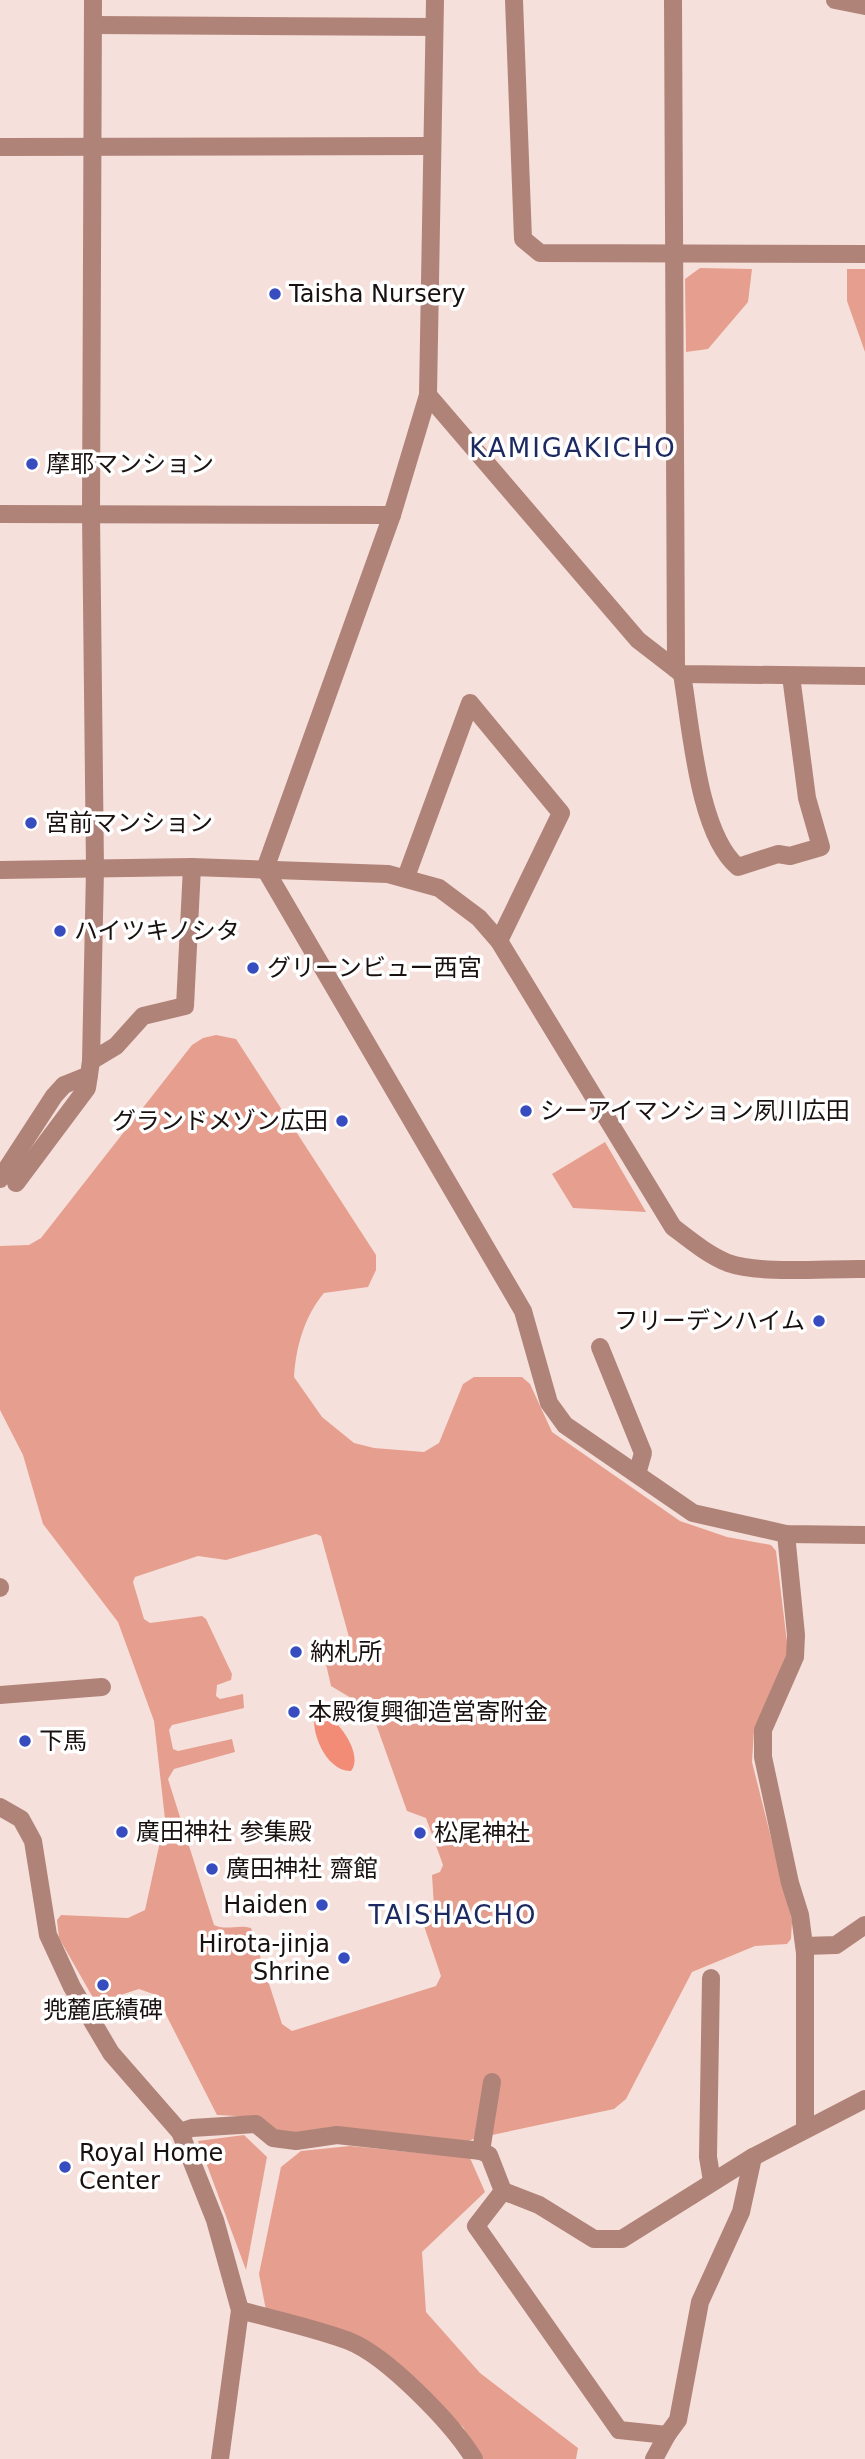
<svg xmlns="http://www.w3.org/2000/svg" width="865" height="2459" font-family="'DejaVu Sans','Noto Sans JP',sans-serif">
  <style>
    .green { fill: #e69f8f; fill-rule: evenodd }
    .water { fill: #f28c76 }
    .lines { fill: none; stroke-linecap: round; stroke-linejoin: round }
    .minor { stroke: #b08379; stroke-width: 18 }
    .poi-dot { fill: #374dbf; stroke: #fff; stroke-width: 2.5 }
    .labels { text-anchor: middle; stroke-width: 7; stroke-linejoin: round; paint-order: stroke }
    .poi-label { font-size: 24px; fill: #18110f; stroke: #fff; text-anchor: start }
    .neighbourhood-label { font-size: 26px; letter-spacing: 2px; fill: #1d2a62; stroke: #fff }
  </style>
  <rect width="100%" height="100%" fill="#f6e0db"/>
  <g class="green">
    <path d="M 700,268 L 752,269 L 748,302 L 708,349 L 686,352 L 685,279 Z"/>
    <path d="M 847,269 L 865,269 L 865,352 L 847,301 Z"/>
    <path d="M 216,1035 L 236,1039 L 376,1255 L 376,1270 L 368,1287 L 324,1293 C 304,1317 296,1347 294,1377 L 322,1417 L 354,1443 L 374,1448 L 424,1452 L 439,1443 L 463,1384 L 474,1377 L 522,1377 L 530,1384 L 552,1432 L 680,1521 L 727,1537 L 771,1545 L 776,1551 L 788,1651 L 754,1731 L 752,1762 L 792,1921 L 791,1939 L 787,1944 L 755,1946 L 692,1972 L 626,2099 L 614,2109 L 473,2139 L 464,2144 L 301,2135 L 274,2132 L 258,2117 L 217,2115 L 156,1995 L 139,1989 L 96,2003 L 59,1938 L 57,1920 L 61,1915 L 128,1918 L 145,1910 L 165,1819 L 154,1721 L 118,1622 L 43,1524 L 23,1455 L 0,1410 L 0,1246 L 29,1245 L 41,1238 L 192,1045 L 203,1038 ZM 316,1534 L 321,1536 L 349,1637 L 346,1643 L 323,1651 L 331,1686 L 371,1710 L 407,1811 L 426,1818 L 443,1865 L 440,1872 L 432,1875 L 434,1907 L 425,1911 L 422,1920 L 441,1976 L 436,1986 L 292,2031 L 282,2024 L 251,1928 C 238,1924 226,1931 214,1925 L 168,1779 L 174,1769 L 235,1752 L 232,1739 L 178,1751 L 173,1749 L 169,1730 L 172,1725 L 244,1708 L 243,1694 L 220,1699 L 216,1696 L 217,1685 L 231,1680 L 232,1674 L 206,1619 L 202,1616 L 150,1623 L 144,1619 L 133,1582 L 135,1577 L 198,1556 L 226,1560 Z"/>
    <path d="M 605,1142 L 646,1212 L 573,1208 L 552,1174 Z"/>
    <path d="M 244,2135 L 267,2157 L 246,2270 L 198,2141 Z"/>
    <path d="M 350,2146 L 470,2158 L 485,2192 L 422,2252 L 426,2312 L 480,2373 L 578,2448 L 576,2459 L 482,2459 L 463,2427 L 355,2337 L 266,2310 L 259,2274 L 281,2167 L 301,2151 Z"/>
  </g>
  <path class="water" d="M 316,1710 C 334,1712 365,1754 351,1771 C 326,1772 308,1729 316,1710 Z"/>
  <g class="lines">
    <g class="minor">
      <path d="M 93,0 L 91,514 L 95,869 L 91,1061 L 116,1046 L 143,1016 L 185,1006 L 192,867"/>
      <path d="M 514,0 L 523,239 L 540,253 L 865,254"/>
      <path d="M 673,0 L 676,669"/>
      <path d="M 835,0 L 865,6"/>
      <path d="M 94,25 L 434,27"/>
      <path d="M 0,147 L 432,146"/>
      <path d="M 428,395 L 638,640 L 682,674 L 865,676"/>
      <path d="M 0,514 L 392,515"/>
      <path d="M 682,674 C 691,726 698,834 738,867 L 778,854 L 790,856 L 821,847 L 807,798 L 791,676"/>
      <path d="M 265,869 L 523,1311 L 549,1403 L 565,1425 L 693,1513 L 786,1534 L 865,1535"/>
      <path d="M 265,869 L 392,515 L 428,395 L 435,0"/>
      <path d="M 0,870 L 192,867 L 388,874 L 439,888 L 479,918 L 499,941 L 673,1227 C 690,1240 708,1255 728,1263 C 762,1275 828,1268 865,1269"/>
      <path d="M 406,877 L 470,703 L 561,813 L 499,941"/>
      <path d="M 0,1179 L 54,1096 L 64,1085 L 89,1075 L 91,1061"/>
      <path d="M 16,1183 L 87,1088 L 89,1075"/>
      <path d="M 600,1347 L 643,1453 L 637,1474"/>
      <path d="M 786,1534 L 796,1635 L 795,1657 L 763,1730 L 763,1757 L 790,1883 L 800,1915 L 805,1953 L 805,2128"/>
      <path d="M 0,1587 L 0,1588"/>
      <path d="M 0,1695 L 102,1687"/>
      <path d="M 0,1807 L 21,1819 L 33,1841 L 48,1935 L 72,1987 L 111,2053 L 180,2132 L 215,2220 L 240,2310 L 220,2459"/>
      <path d="M 805,1946 L 836,1945 L 865,1925"/>
      <path d="M 711,1978 L 708,2157 L 712,2181"/>
      <path d="M 180,2132 L 192,2128 L 256,2124 L 273,2138 L 296,2141 L 337,2135 L 481,2151 L 489,2155 L 503,2191 L 539,2205 L 594,2239 L 622,2239 L 753,2157 L 865,2099"/>
      <path d="M 481,2151 L 492,2082"/>
      <path d="M 503,2191 L 476,2226 L 619,2430 L 667,2435 L 654,2459"/>
      <path d="M 240,2310 C 276,2320 314,2328 349,2341 C 387,2356 453,2424 474,2459"/>
      <path d="M 667,2435 L 678,2420 L 700,2302 L 741,2212 L 753,2157"/>
    </g>
  </g>
  <g class="poi-dot">
    <circle cx="275" cy="294" r="7"/>
    <circle cx="32" cy="464" r="7"/>
    <circle cx="31" cy="823" r="7"/>
    <circle cx="60" cy="931" r="7"/>
    <circle cx="253" cy="968" r="7"/>
    <circle cx="526" cy="1111" r="7"/>
    <circle cx="342" cy="1121" r="7"/>
    <circle cx="819" cy="1321" r="7"/>
    <circle cx="296" cy="1652" r="7"/>
    <circle cx="294" cy="1712" r="7"/>
    <circle cx="25" cy="1741" r="7"/>
    <circle cx="122" cy="1832" r="7"/>
    <circle cx="420" cy="1833" r="7"/>
    <circle cx="212" cy="1869" r="7"/>
    <circle cx="322" cy="1905" r="7"/>
    <circle cx="344" cy="1958" r="7"/>
    <circle cx="103" cy="1985" r="7"/>
    <circle cx="65" cy="2167" r="7"/>
  </g>
  <g class="labels">
    <g class="poi-label">
      <text x="289" y="302">Taisha Nursery</text>
      <text x="46" y="472">摩耶マンション</text>
      <text x="45" y="831">宮前マンション</text>
      <text x="74" y="939">ハイツキノシタ</text>
      <text x="267" y="976">グリーンビュー西宮</text>
      <text x="540" y="1119">シーアイマンション夙川広田</text>
      <text x="328" y="1129" text-anchor="end">グランドメゾン広田</text>
      <text x="805" y="1329" text-anchor="end">フリーデンハイム</text>
      <text x="310" y="1660">納札所</text>
      <text x="308" y="1720">本殿復興御造営寄附金</text>
      <text x="39" y="1749">下馬</text>
      <text x="136" y="1840">廣田神社 参集殿</text>
      <text x="434" y="1841">松尾神社</text>
      <text x="226" y="1877">廣田神社 齋館</text>
      <text x="308" y="1913" text-anchor="end">Haiden</text>
      <text x="330" y="1952" text-anchor="end">Hirota-jinja<tspan x="330" dy="28">Shrine</tspan></text>
      <text x="103" y="2018" text-anchor="middle">兠麓底績碑</text>
      <text x="79" y="2161">Royal Home<tspan x="79" dy="28">Center</tspan></text>
    </g>
    <g class="neighbourhood-label">
      <text x="573" y="457">KAMIGAKICHO</text>
      <text x="453" y="1924">TAISHACHO</text>
    </g>
  </g>
</svg>
